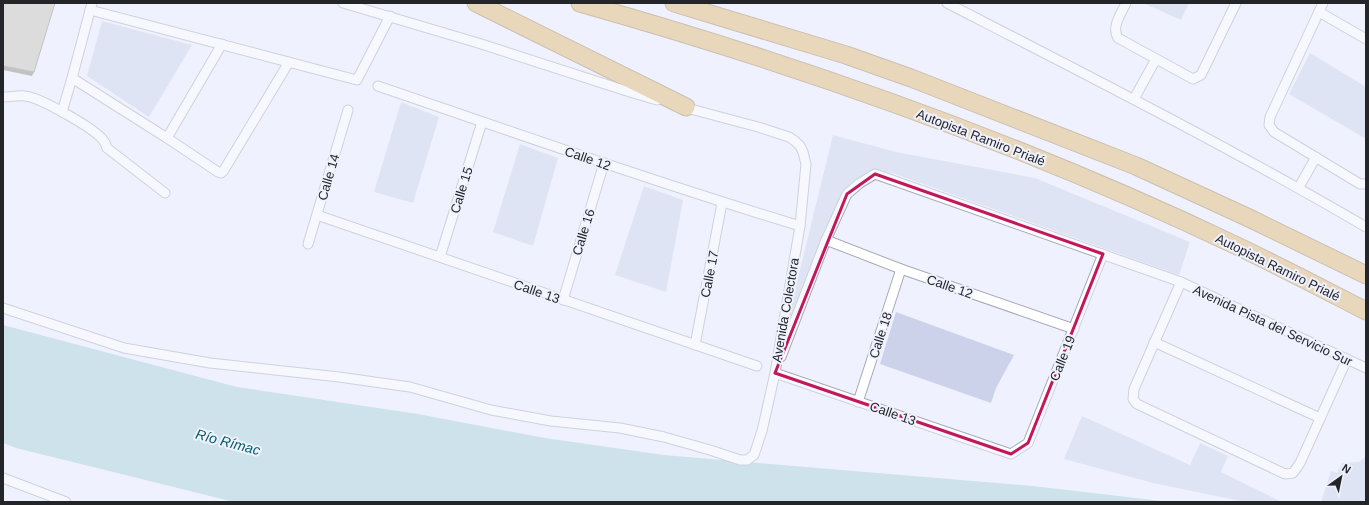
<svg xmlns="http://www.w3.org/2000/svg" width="1369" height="505" font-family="Arial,sans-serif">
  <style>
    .green { fill: #ccd2ea }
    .water { fill: #a7cfd5 }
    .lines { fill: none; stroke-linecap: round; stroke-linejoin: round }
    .street-casing { stroke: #a7aab5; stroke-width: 11 }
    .highway-casing { stroke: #9f8353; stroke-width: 19 }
    .street { stroke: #fff; stroke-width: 9 }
    .highway { stroke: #e1b56a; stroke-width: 17 }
    .shaded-wall { fill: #8c877f }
    .building { fill: #c8c1b6; stroke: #8c877f }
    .marked { fill: none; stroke: #c2185b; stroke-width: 3; stroke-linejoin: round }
    .labels { text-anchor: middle; stroke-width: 4; stroke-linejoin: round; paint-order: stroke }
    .street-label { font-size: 13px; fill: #242529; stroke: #eff2fe }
    .water-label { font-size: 14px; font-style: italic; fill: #025b64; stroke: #eff2fe }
  </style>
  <rect width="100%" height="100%" fill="#eff2fe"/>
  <g class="green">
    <path d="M 1143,3 L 1189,3 L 1181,20 Z"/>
    <path d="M 102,21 L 192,45 L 149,117 L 87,76 Z"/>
    <path d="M 1310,53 L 1366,87 L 1366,139 L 1289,94 Z"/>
    <path d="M 401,102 L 439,117 L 413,203 L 374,192 Z"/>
    <path d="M 833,135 L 896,152 L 1035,178 L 1190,242 L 1179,275 L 895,174 L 874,170 L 858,180 L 786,332 L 788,319 Z"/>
    <path d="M 520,144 L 558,158 L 533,246 L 493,232 Z"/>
    <path d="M 644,186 L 683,200 L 666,292 L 615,275 Z"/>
    <path d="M 896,312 L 1014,355 L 996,388 L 991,403 L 880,364 Z"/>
    <path d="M 1082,416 L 1190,465 L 1200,443 L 1228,456 L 1221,472 L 1282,502 L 1245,502 L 1153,483 L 1064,459 Z"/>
    <path d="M 1365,457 L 1366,458 L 1366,502 L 1321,502 L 1331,471 L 1337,473 L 1342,463 L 1359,462 Z"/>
  </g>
  <path class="water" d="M 3,325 L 237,387 L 418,414 L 545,438 L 664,455 L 1033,486 L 1170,502 L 234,502 L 16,448 L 3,443 Z"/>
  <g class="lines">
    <g class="street-casing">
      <g id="street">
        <path d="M 343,3 L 478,43 L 633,93 L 657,100"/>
        <path d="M 947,3 C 1087,75 1229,147 1366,227"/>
        <path d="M 1126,3 C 1121,14 1111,27 1118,38 L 1193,79 L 1201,75 L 1236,3"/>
        <path d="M 1323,3 L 1270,117 L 1269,125 L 1274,132 L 1360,184 L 1366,184"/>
        <path d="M 90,10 L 357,80 L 390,16"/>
        <path d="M 1319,12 L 1366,39"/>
        <path d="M 72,78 L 167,138 L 218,172 L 221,173 L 224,170 L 289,62"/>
        <path d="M 378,86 C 518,134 658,183 800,226"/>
        <path d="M 3,97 C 10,97 18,95 25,96 C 39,97 94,128 103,140 C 105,142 106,145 107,148 L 165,193"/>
        <path d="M 1134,99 L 1156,59"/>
        <path d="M 62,112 L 72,78 L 92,3"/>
        <path d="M 167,138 L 222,44"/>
        <path d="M 1299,187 L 1316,157"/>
        <path d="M 317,215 L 757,366"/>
        <path d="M 826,240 L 901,269 L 1074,329"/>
        <path d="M 308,244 L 348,110"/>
        <path d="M 440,257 L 482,122"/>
        <path d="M 1181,282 L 1134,389 L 1133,399 L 1137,404 L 1285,474 L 1293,473 L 1300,463 L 1347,359"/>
        <path d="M 563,300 L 604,163"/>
        <path d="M 3,308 L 124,348 L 210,363 L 339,377 L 410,387 L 491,410 L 551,421 L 620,428 L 664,437 L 710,450 L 740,460 L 747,460 L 754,455 L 762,431 L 775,373 L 800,226 L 806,164 L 803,152 L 800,146 L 795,141 L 789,137 L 758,127 L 683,107"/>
        <path d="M 1154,342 L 1320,418"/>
        <path d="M 695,345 L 722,203"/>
        <path d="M 781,357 L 826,240 L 847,194 L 860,183 L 875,174 L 1181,282 L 1366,368"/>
        <path d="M 775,373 L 1011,454 L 1028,443 L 1103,254"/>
        <path d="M 858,402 L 901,269"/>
        <path d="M 3,478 L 66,502"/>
      </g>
    </g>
    <g class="highway-casing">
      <g id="highway">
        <path d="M 476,3 L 686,107"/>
        <path d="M 580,3 C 803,66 1028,146 1237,246 C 1281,267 1323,289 1366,311"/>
        <path d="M 674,3 L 846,55 L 911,78 L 1136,166 L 1249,218 L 1366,275"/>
      </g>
    </g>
    <use href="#street" class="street"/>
    <use href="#highway" class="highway"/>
  </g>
  <path class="shaded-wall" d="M 3,66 L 34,72 L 32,76 L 3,70 Z"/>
  <path class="building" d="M 3,3 L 55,3 L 34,72 L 3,66 Z"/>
  <path d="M0 0H1369V505H0ZM 875,174 L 1103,254 L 1028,443 L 1011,454 L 775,373 L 847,194 Z" fill="#eff2fe" fill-opacity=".55" fill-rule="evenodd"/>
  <path class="marked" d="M 875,174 L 1103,254 L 1028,443 L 1011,454 L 775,373 L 847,194 Z"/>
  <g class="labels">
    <g class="street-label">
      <text transform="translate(981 137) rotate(21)" y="5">Autopista Ramiro Prialé</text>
      <text transform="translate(588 158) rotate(19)" y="5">Calle 12</text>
      <text transform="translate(328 177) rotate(-74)" y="5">Calle 14</text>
      <text transform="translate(461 190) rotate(-73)" y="5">Calle 15</text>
      <text transform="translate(583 232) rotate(-73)" y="5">Calle 16</text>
      <text transform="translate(1278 267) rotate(26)" y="5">Autopista Ramiro Prialé</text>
      <text transform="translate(709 274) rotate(-79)" y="5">Calle 17</text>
      <text transform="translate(950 286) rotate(19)" y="5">Calle 12</text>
      <text transform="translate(537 291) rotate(19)" y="5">Calle 13</text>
      <text transform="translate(785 310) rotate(-80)" y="5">Avenida Colectora</text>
      <text transform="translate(1273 325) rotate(25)" y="5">Avenida Pista del Servicio Sur</text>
      <text transform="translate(880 335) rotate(-72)" y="5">Calle 18</text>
      <text transform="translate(1062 358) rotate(-68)" y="5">Calle 19</text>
      <text transform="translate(893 413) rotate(19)" y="5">Calle 13</text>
    </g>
    <g class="water-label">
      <text transform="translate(228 442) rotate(15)" y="5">Río Rímac</text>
    </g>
  </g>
  <rect width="1369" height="505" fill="none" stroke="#242529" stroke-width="8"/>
  <g transform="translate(1341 477) rotate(33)" stroke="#eff2fe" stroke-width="3" paint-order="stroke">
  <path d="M0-3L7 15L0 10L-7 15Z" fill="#242529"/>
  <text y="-6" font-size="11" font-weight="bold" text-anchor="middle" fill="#242529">N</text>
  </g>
</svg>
